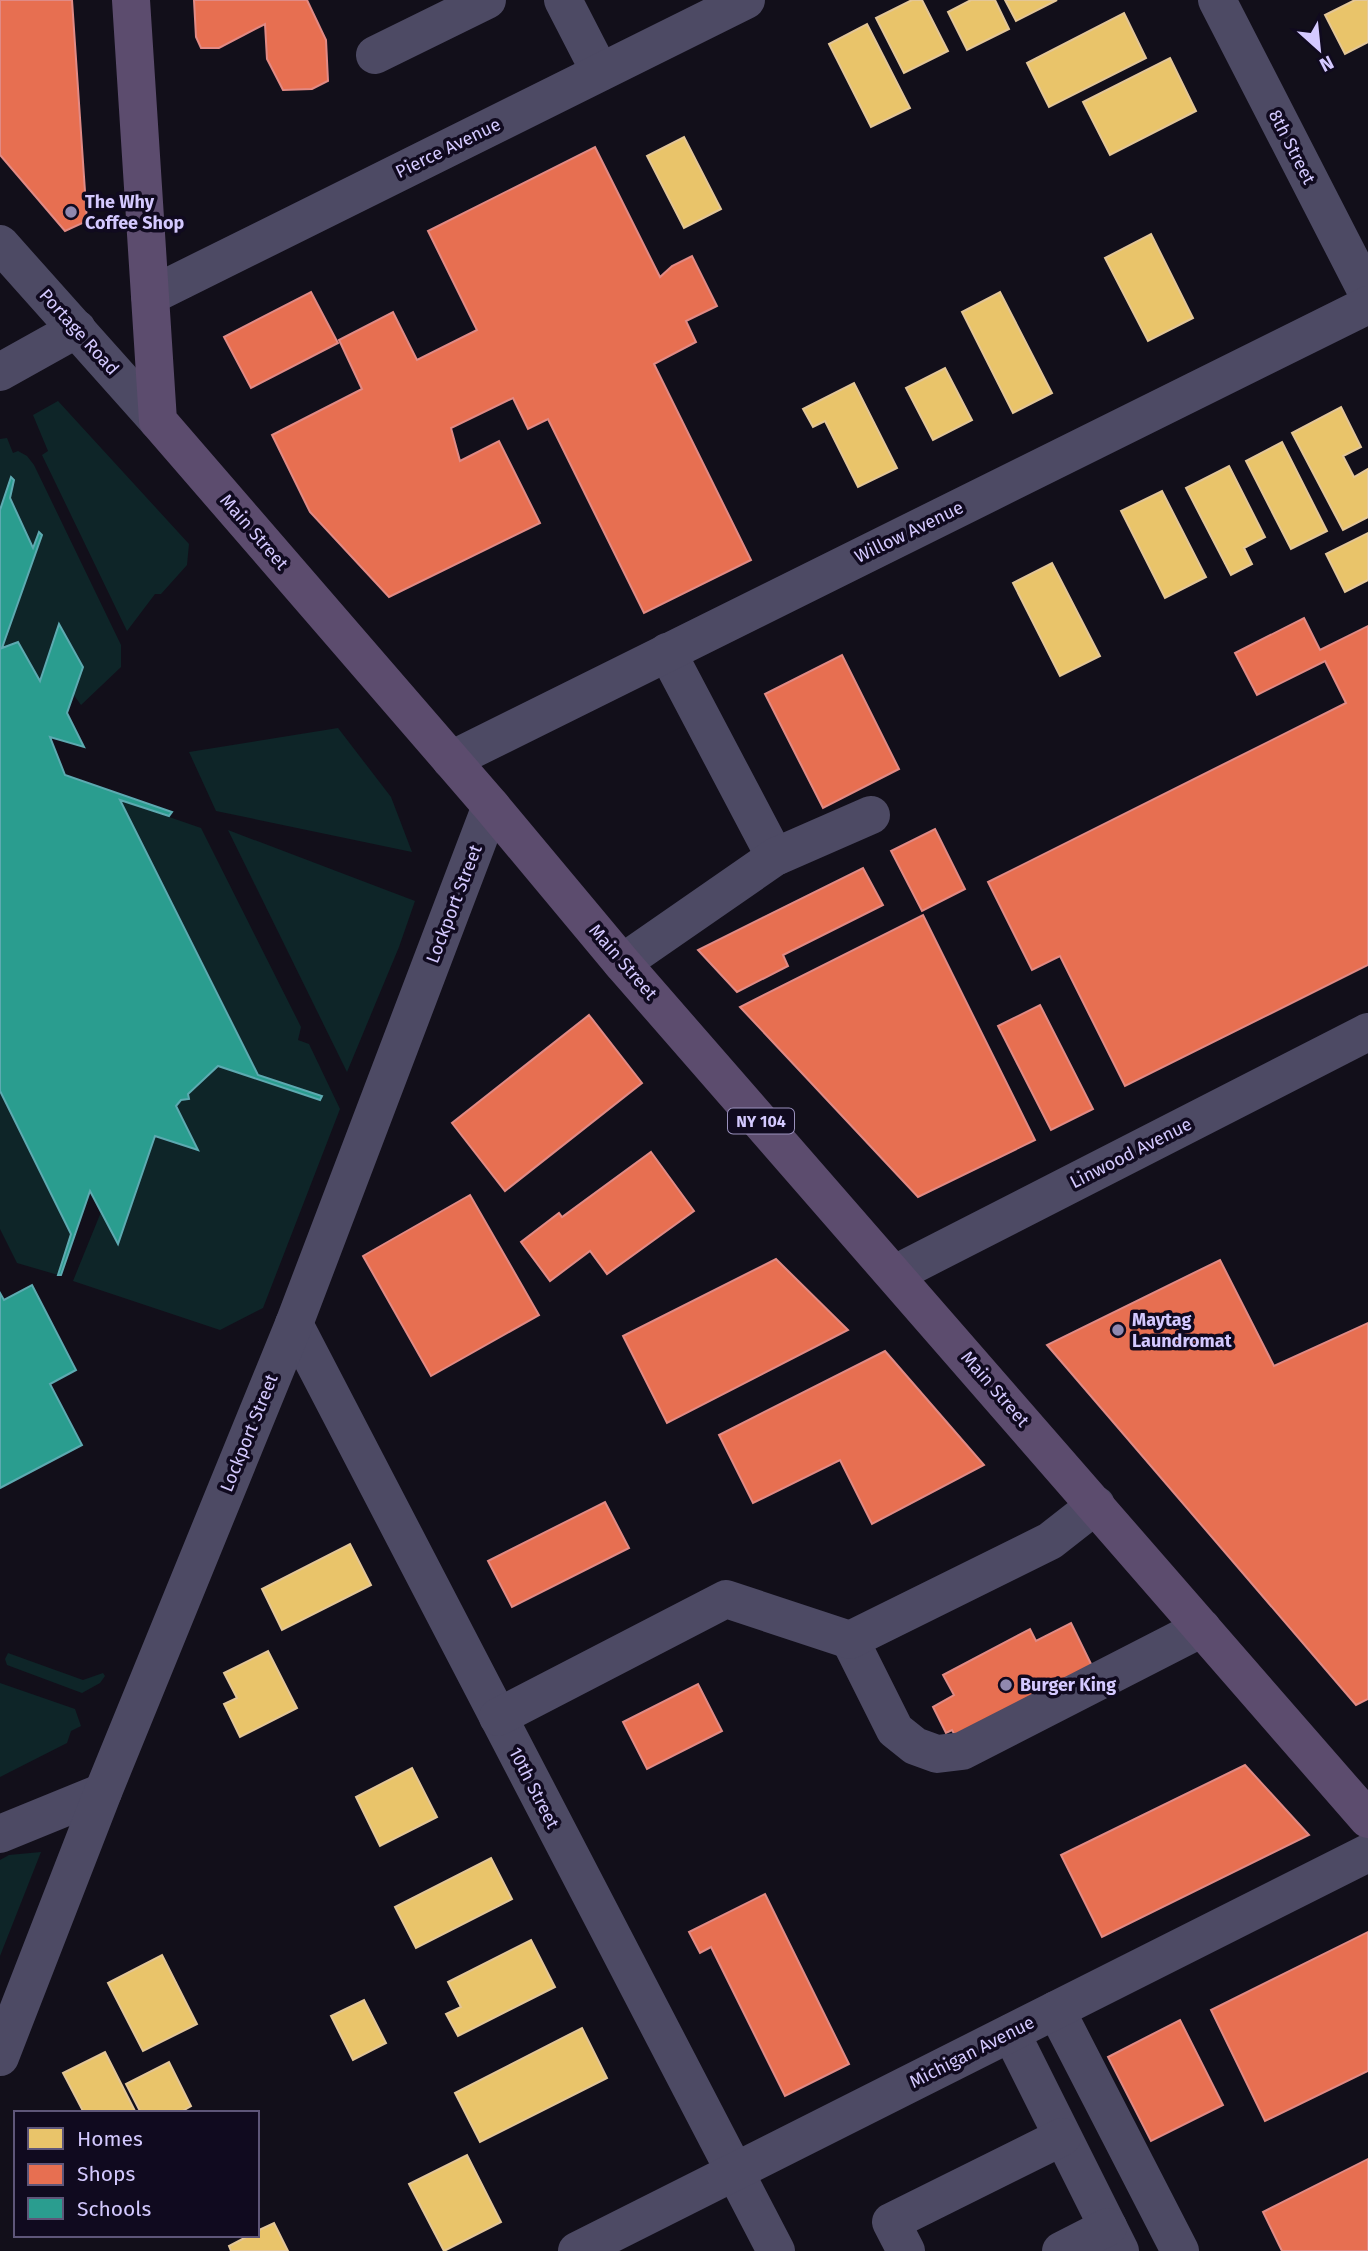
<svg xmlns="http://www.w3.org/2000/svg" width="1368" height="2251" font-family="'Fira Sans',sans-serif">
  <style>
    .green { fill: #0e2528 }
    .homes { fill: #e9c46a; stroke: #e3c697; stroke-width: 2 }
    .shops { fill: #e76f51; stroke: #e18a85; stroke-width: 2 }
    .schools { fill: #2a9d8f; stroke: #5daab1; stroke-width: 2 }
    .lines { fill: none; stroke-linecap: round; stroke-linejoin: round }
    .minor { stroke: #4d4a64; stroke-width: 38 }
    .major { stroke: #5c4c6e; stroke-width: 38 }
    .poi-dot { fill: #9088af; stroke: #100a1f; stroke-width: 2.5 }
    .labels { text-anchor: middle; stroke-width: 7; stroke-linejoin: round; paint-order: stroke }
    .shield { fill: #100a1f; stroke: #9990bc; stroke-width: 2 }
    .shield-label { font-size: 16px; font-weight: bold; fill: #d4c9ff }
    .street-label { font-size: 18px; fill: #d4c9ff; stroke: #100a1f }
    .poi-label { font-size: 18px; font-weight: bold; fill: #d4c9ff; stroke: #100a1f; text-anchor: start }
  </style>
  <rect width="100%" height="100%" fill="#120f1a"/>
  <g class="green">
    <path d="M 58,401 L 189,544 L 187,565 L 161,594 L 155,594 L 127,631 L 42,455 L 48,451 L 33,415 Z"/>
    <path d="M 7,438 L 13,453 L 18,451 L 27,456 L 34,465 L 121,645 L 121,667 L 81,705 L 73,694 L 83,667 L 60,625 L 40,681 L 18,642 L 2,648 L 39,532 L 33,548 L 10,498 L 11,477 L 0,510 L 0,439 Z"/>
    <path d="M 338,728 L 391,797 L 412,852 L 216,811 L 189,752 Z"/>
    <path d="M 120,800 L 201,828 L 301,1027 L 298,1040 L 309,1044 L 340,1109 L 263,1308 L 220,1330 L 73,1281 L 101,1212 L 118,1243 L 155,1136 L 198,1149 L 176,1106 L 181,1100 L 189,1099 L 188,1094 L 218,1066 L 320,1100 L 322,1096 L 258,1075 Z"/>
    <path d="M 228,830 L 415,901 L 399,947 L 347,1072 Z"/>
    <path d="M 0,1093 L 71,1234 L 58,1275 L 17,1263 L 0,1229 Z"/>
    <path d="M 8,1653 L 83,1680 L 103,1673 L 105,1676 L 100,1683 L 82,1693 L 7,1665 L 5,1659 Z"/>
    <path d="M 0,1683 L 75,1709 L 81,1726 L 71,1731 L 67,1743 L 0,1777 Z"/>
    <path d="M 41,1852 L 0,1956 L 0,1860 L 9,1855 Z"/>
  </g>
  <g class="homes">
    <path d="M 912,0 L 922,0 L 948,51 L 904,73 L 876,18 Z"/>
    <path d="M 971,0 L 995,0 L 1009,29 L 967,50 L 948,12 Z"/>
    <path d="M 1005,0 L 1057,0 L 1016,21 Z"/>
    <path d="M 1355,0 L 1368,0 L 1368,42 L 1345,54 L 1325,15 Z"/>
    <path d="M 1124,13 L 1146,58 L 1049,107 L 1027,63 Z"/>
    <path d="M 867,24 L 910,108 L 871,127 L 829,44 Z"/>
    <path d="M 1170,58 L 1196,111 L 1110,155 L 1083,102 Z"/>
    <path d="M 684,137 L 721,209 L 684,228 L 647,156 Z"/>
    <path d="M 1151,234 L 1193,318 L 1148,341 L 1105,258 Z"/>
    <path d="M 1000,292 L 1052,393 L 1013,413 L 962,312 Z"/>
    <path d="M 945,368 L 972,420 L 933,440 L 906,388 Z"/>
    <path d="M 854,383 L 897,468 L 858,487 L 825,421 L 813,427 L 803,409 Z"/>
    <path d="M 1341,407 L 1361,447 L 1343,456 L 1354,477 L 1368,469 L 1368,517 L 1343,530 L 1292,433 Z"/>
    <path d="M 1282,442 L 1327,531 L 1291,549 L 1246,461 Z"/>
    <path d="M 1229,466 L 1265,537 L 1244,548 L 1252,564 L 1231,575 L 1186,488 Z"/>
    <path d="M 1162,491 L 1206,577 L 1165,598 L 1121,511 Z"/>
    <path d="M 1368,533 L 1368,580 L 1345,592 L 1326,554 Z"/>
    <path d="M 1052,563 L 1100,656 L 1060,676 L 1013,583 Z"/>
    <path d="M 350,1544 L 371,1585 L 282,1630 L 262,1589 Z"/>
    <path d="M 268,1651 L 297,1708 L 240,1737 L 224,1704 L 237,1698 L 224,1673 Z"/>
    <path d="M 412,1768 L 437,1817 L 380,1846 L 356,1797 Z"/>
    <path d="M 491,1858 L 512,1899 L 416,1948 L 395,1907 Z"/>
    <path d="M 531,1940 L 555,1987 L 458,2036 L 446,2014 L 461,2007 L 448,1982 Z"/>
    <path d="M 162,1955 L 197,2024 L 143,2051 L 108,1983 Z"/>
    <path d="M 364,2000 L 386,2043 L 353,2060 L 331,2016 Z"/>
    <path d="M 582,2028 L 607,2078 L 480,2142 L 455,2093 Z"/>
    <path d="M 105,2052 L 136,2113 L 84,2113 L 63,2073 Z"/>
    <path d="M 169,2062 L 191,2106 L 179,2113 L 141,2113 L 126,2084 Z"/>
    <path d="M 467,2155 L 501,2222 L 444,2251 L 409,2184 Z"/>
    <path d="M 274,2223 L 288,2251 L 231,2251 L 229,2246 L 250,2235 L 257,2235 L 257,2231 Z"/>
  </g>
  <g class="shops">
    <path d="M 0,0 L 72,0 L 87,221 L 65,231 L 0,155 Z"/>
    <path d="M 194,0 L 307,0 L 326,40 L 328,81 L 312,89 L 283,90 L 267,59 L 265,24 L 219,48 L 201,48 L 196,37 Z"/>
    <path d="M 595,147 L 660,277 L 672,266 L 692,256 L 717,306 L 686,321 L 696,342 L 654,364 L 751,560 L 644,613 L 548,419 L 528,429 L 513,398 L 451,428 L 460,461 L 499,441 L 540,523 L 389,597 L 310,512 L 272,435 L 362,389 L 339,340 L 393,312 L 417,360 L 477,330 L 428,231 Z"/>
    <path d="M 311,292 L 338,343 L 251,388 L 224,337 Z"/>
    <path d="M 1304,618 L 1320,650 L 1368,626 L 1368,965 L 1125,1086 L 1060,956 L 1032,970 L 988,882 L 1346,703 L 1325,661 L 1257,695 L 1235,653 Z"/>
    <path d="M 842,655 L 899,769 L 823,808 L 765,694 Z"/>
    <path d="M 935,829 L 965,889 L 922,911 L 891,851 Z"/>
    <path d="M 863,868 L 883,905 L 783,955 L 788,966 L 737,992 L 698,950 Z"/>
    <path d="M 923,915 L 1035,1140 L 918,1197 L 740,1007 Z"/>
    <path d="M 1040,1005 L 1093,1109 L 1051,1130 L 998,1026 Z"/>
    <path d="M 589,1015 L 642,1083 L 505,1191 L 452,1123 Z"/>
    <path d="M 651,1152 L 694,1211 L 607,1274 L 590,1251 L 550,1281 L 521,1242 L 559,1213 L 562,1217 Z"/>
    <path d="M 470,1195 L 539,1315 L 431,1376 L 363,1256 Z"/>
    <path d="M 776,1259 L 848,1330 L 667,1423 L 623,1336 Z"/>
    <path d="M 1220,1260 L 1274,1366 L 1368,1323 L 1368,1699 L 1356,1705 L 1047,1345 Z"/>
    <path d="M 885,1351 L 984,1465 L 872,1524 L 840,1460 L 753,1503 L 719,1435 Z"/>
    <path d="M 605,1502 L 629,1548 L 512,1607 L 488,1561 Z"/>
    <path d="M 1071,1623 L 1094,1670 L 957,1739 L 952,1730 L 946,1733 L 933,1707 L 954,1695 L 943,1675 L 1030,1629 L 1036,1641 Z"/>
    <path d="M 698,1684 L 722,1731 L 647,1769 L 623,1722 Z"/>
    <path d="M 1245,1765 L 1309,1835 L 1102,1937 L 1061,1855 Z"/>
    <path d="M 765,1894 L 849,2064 L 785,2096 L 711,1947 L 700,1953 L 689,1932 Z"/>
    <path d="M 1368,1932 L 1368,2071 L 1265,2121 L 1211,2010 Z"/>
    <path d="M 1180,2020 L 1223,2105 L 1151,2141 L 1108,2057 Z"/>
    <path d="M 1368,2159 L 1368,2251 L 1282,2251 L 1263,2212 Z"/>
  </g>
  <g class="schools">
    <path d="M 11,477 L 14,480 L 10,498 L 33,548 L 39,532 L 42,535 L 2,648 L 18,642 L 40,681 L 59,624 L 83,667 L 67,713 L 84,747 L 50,737 L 65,775 L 172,812 L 169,816 L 120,800 L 258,1075 L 322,1096 L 320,1100 L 218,1066 L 188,1094 L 189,1099 L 181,1100 L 176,1106 L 198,1150 L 155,1136 L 118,1244 L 90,1191 L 61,1275 L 58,1275 L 71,1234 L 0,1091 L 0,510 Z"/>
    <path d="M 32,1285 L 76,1370 L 50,1384 L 82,1445 L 0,1488 L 0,1293 L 4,1300 Z"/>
  </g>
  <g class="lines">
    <g class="minor">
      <path d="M 563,0 L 600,72"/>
      <path d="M 1217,0 L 1368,294"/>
      <path d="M 375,55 L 487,0"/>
      <path d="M 0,244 L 158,421"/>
      <path d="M 150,296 L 746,0"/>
      <path d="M 0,372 L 77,329"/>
      <path d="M 667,652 L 775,857"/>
      <path d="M 451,760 L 1368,305"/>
      <path d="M 622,963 L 775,857 L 871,815"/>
      <path d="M 895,1274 L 1368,1032"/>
      <path d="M 294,1324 L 776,2251"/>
      <path d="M 850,1640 L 895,1730 L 915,1746 L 937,1754 L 962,1751 L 1202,1628"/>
      <path d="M 498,1717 L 726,1599 L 850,1640 L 1050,1541 L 1096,1505"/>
      <path d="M 0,1834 L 103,1792"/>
      <path d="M 1056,2010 L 1180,2251"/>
      <path d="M 1011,2033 L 1120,2251"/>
      <path d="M 0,2057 L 103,1792 L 294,1324 L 491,806"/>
      <path d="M 577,2251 L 1368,1853"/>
      <path d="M 906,2251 L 891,2222 L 1062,2137"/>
      <path d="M 1061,2251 L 1108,2227"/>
    </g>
    <path class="major" d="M 131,0 L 158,421 L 491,806 L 622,963 L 1368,1819"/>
  </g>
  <g class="poi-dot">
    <circle cx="71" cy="212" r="7"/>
    <circle cx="1118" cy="1330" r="7"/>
    <circle cx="1006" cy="1685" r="7"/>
  </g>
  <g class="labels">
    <rect class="shield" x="728" y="1108.5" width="66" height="25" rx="5"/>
    <g class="shield-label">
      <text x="761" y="1127">NY 104</text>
    </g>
    <g class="street-label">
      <text transform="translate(1292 147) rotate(63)" y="6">8th Street</text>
      <text transform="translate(448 148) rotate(-26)" y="6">Pierce Avenue</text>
      <text transform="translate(79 332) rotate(48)" y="6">Portage Road</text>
      <text transform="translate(254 532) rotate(49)" y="6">Main Street</text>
      <text transform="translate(909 532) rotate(-26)" y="6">Willow Avenue</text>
      <text transform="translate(454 904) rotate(-69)" y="6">Lockport Street</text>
      <text transform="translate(623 962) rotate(49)" y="6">Main Street</text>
      <text transform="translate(1131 1153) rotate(-27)" y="6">Linwood Avenue</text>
      <text transform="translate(995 1389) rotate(49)" y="6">Main Street</text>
      <text transform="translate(249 1433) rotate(-68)" y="6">Lockport Street</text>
      <text transform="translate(534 1788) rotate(63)" y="6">10th Street</text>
      <text transform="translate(972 2052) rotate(-27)" y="6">Michigan Avenue</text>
    </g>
    <g class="poi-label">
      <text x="85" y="208">The Why<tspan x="85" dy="21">Coffee Shop</tspan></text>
      <text x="1132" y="1326">Maytag<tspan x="1132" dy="21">Laundromat</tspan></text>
      <text x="1020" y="1691">Burger King</text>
    </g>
  </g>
  <rect x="14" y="2111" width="245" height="126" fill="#100a1f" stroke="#5e5679" stroke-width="2"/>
  <rect x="28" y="2128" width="35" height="21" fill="#e9c46a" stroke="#5e5679" stroke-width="2"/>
  <text x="77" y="2146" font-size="21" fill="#d4c9ff">Homes</text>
  <rect x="28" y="2164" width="35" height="21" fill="#e76f51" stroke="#5e5679" stroke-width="2"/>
  <text x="77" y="2181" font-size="21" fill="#d4c9ff">Shops</text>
  <rect x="28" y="2198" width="35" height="21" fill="#2a9d8f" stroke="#5e5679" stroke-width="2"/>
  <text x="77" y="2216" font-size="21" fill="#d4c9ff">Schools</text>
  <g transform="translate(1319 49) rotate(153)" stroke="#100a1f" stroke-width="5" paint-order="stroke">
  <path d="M0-5L12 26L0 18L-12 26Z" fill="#d4c9ff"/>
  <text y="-10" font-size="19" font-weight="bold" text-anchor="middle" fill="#d4c9ff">N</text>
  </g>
</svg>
